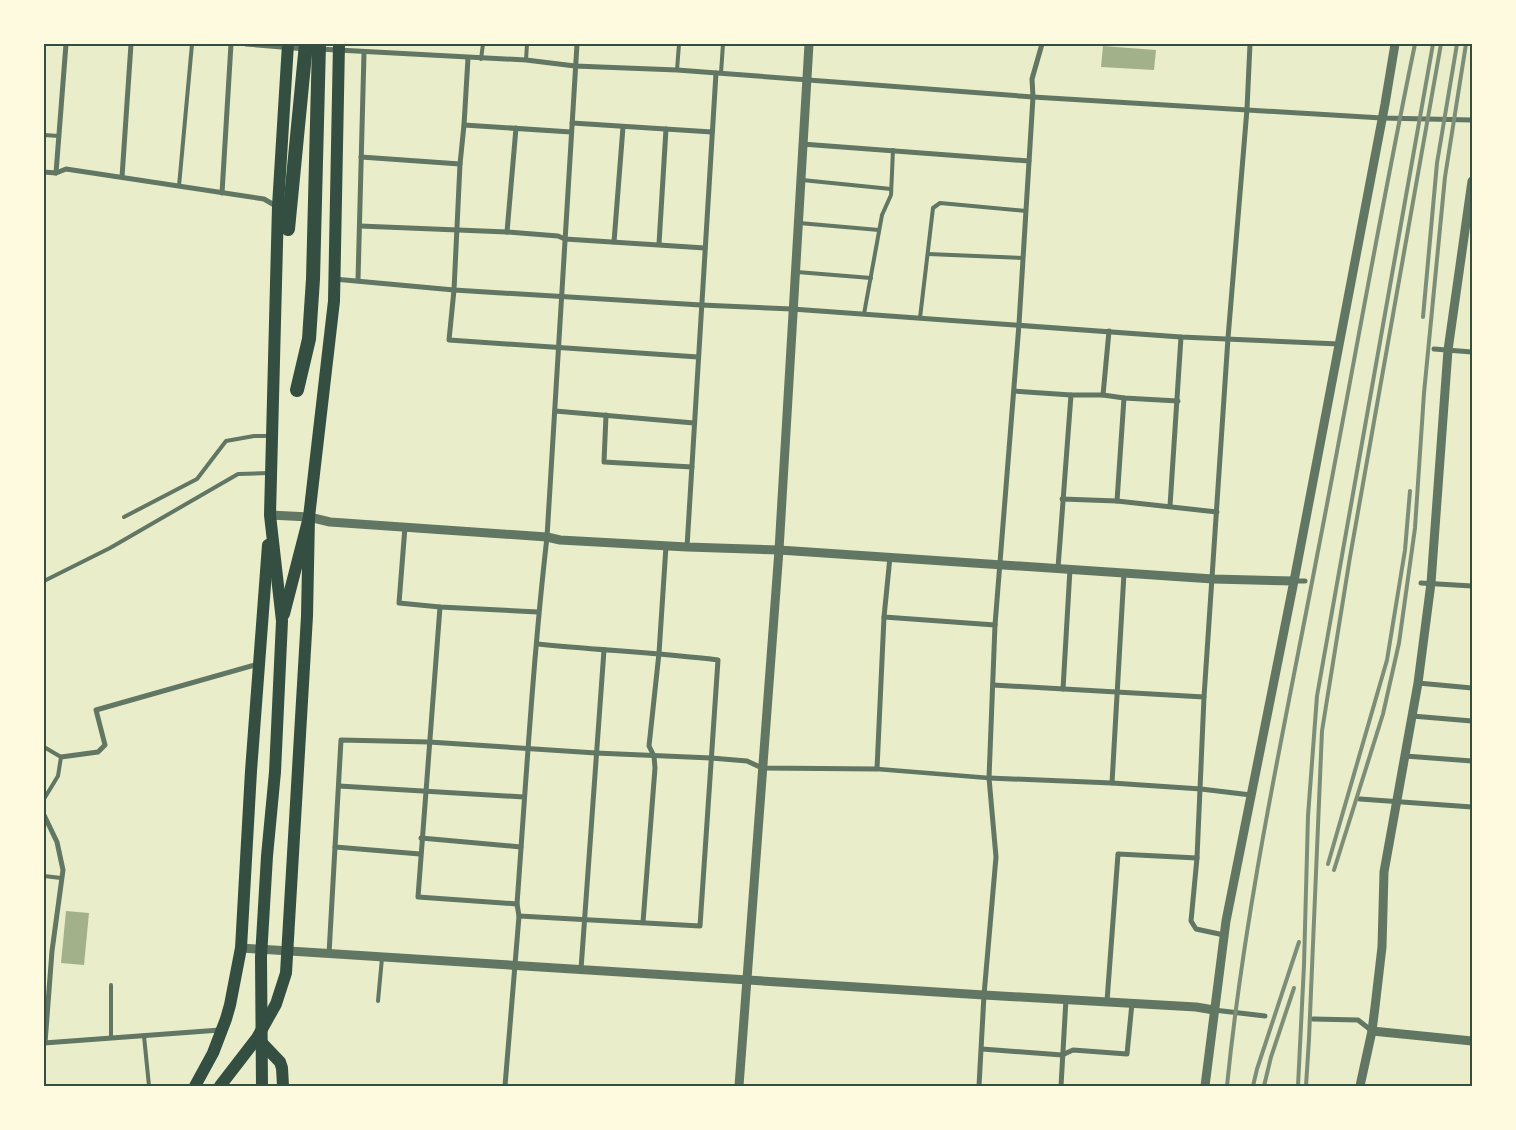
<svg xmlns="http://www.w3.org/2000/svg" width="1516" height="1130" font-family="Montserrat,sans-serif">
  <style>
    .water { fill: #a3b18a }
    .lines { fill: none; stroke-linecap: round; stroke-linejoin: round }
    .service { stroke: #617663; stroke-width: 4 }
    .pedestrian { stroke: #617663; stroke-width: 4.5 }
    .minor { stroke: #617663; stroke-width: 5 }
    .tertiary { stroke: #617663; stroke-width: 9 }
    .primary { stroke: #344e41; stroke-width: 12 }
    .motorway { stroke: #344e41; stroke-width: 14 }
    .rail { stroke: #7c8e77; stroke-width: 4 }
    .neatline { fill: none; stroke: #344e41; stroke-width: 2 }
  </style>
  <rect width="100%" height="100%" fill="#e9edc9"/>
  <g class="water">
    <path d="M 1103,46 L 1156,50 L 1154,70 L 1101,67 Z"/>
    <path d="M 66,911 L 89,913 L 84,965 L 61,963 Z"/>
  </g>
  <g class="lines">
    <g class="service">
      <path d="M 481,59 L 483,44"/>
      <path d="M 526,60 L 527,44"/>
      <path d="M 677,70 L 679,44"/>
      <path d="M 721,73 L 723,44"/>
      <path d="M 44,135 L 59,136"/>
      <path d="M 802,180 L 891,189"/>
      <path d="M 179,186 L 192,44"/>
      <path d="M 799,223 L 879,230"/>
      <path d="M 928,254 L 1023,258"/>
      <path d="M 797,272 L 871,278"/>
      <path d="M 864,314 L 882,215 L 891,195 L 893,150"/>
      <path d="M 920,318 L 933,208 L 940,203 L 1026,211"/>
      <path d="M 124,517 L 197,479 L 226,441 L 254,436 L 270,436"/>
      <path d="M 44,581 L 110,548 L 238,474 L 269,473"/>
      <path d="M 44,747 L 61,757 L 58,776 L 44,799"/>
      <path d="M 44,876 L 61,878"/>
      <path d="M 111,985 L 111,1038"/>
      <path d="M 378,1001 L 382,958"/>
      <path d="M 144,1036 L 149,1086"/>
    </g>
    <path class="pedestrian" d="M 877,769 L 989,778"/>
    <g class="minor">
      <path d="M 246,44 L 306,49"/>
      <path d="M 319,49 L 526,60 L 575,66 L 677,70 L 1033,97 L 1382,118 L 1472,120"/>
      <path d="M 468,58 L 464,125 L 460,164 L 454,290 L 449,340 L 698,357"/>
      <path d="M 572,123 L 712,132"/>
      <path d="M 464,125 L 571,132"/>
      <path d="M 802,144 L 1029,161"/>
      <path d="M 361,157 L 460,164"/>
      <path d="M 44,172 L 56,173 L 66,169 L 264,199 L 276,206"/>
      <path d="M 56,173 L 66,44"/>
      <path d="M 122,177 L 131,44"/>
      <path d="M 222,193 L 231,44"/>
      <path d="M 360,226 L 507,232 L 558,236 L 565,239 L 705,248"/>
      <path d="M 507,232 L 516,128"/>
      <path d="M 614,242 L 623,127"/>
      <path d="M 659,244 L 666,129"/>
      <path d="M 334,279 L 454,290 L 701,305 L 792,309 L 1181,337 L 1339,344"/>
      <path d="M 358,280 L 364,53"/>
      <path d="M 1434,349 L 1472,352"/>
      <path d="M 1014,391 L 1071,395 L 1103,395 L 1124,398 L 1178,401"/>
      <path d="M 1103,395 L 1109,331"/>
      <path d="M 555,411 L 694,423"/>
      <path d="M 606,415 L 604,462 L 692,467"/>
      <path d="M 1062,499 L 1117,501 L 1217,512"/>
      <path d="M 1117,501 L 1124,398"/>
      <path d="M 1170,506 L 1181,337"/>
      <path d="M 405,527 L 399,603 L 440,607 L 538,612"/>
      <path d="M 687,547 L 716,73"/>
      <path d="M 1058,568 L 1071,395"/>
      <path d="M 1294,581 L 1305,581"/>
      <path d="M 1421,583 L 1472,586"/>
      <path d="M 440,607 L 418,897 L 517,904"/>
      <path d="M 884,617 L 995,625"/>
      <path d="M 1418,683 L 1472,688"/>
      <path d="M 993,685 L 1204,697"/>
      <path d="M 1063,689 L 1070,569"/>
      <path d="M 1412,716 L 1472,721"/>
      <path d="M 1405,756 L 1472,761"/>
      <path d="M 61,757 L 98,752 L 105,745 L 96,710 L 258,664"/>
      <path d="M 989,778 L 1112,783 L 1201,789 L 1251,795"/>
      <path d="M 1112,783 L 1124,573"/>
      <path d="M 339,786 L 524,797"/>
      <path d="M 1360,799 L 1472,807"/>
      <path d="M 44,815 L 57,842 L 63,870 L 52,951 L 45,1043"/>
      <path d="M 421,838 L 521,847"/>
      <path d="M 335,847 L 420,854"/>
      <path d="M 519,916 L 700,926 L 718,660 C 658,653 598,650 538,644"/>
      <path d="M 643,922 L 655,768 L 654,756 L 649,746 L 659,653 L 666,546"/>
      <path d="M 1224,935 L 1196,929 L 1191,921 L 1197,858 L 1204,697 L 1228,338 L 1247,109 L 1250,44"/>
      <path d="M 329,954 L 341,740 L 429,742 L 596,753 L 711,758 L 747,761 L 762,768 L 877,769 L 884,617 L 890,557"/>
      <path d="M 581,969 L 604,650"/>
      <path d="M 1107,1001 L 1118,854 L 1197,858"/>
      <path d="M 1214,1010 L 1265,1016"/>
      <path d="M 1313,1019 L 1358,1020 L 1372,1031"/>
      <path d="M 44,1043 L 220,1030"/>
      <path d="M 982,1049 L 1062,1055 L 1073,1050 L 1127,1054 L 1132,1003"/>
      <path d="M 505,1086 L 519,916 L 517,904 C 526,782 533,659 547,537 L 577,44"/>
      <path d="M 979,1086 L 984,995 L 996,857 L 989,778 L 995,625 L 1019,324 L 1033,97 L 1032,79 L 1042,44"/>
      <path d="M 1061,1086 L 1066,999"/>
    </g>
    <g class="tertiary">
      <path d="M 270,515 L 309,517 L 330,522 L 547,537 L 560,540 L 687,547 L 779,550 L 1213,579 L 1294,581"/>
      <path d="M 241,948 L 984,995 L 1196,1007 L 1214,1010"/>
      <path d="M 1372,1031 L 1472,1041"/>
      <path d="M 739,1086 L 779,550 L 809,44"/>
      <path d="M 1205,1086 L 1226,921 L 1294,581 L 1385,104 L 1395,44"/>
      <path d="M 1360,1086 L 1372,1031 L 1375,1007 L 1382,947 L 1384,872 L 1418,683 L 1431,583 L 1448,350 L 1472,181"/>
    </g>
    <g class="primary">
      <path d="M 284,614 L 309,517 L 334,301 L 339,44"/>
      <path d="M 259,1040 L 280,1062 L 282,1068 L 283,1086"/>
      <path d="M 195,1086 L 213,1053 L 226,1019 L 230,1005 L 241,948 L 251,771 L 268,545"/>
      <path d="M 220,1086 L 257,1038 L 276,1004 L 286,973 L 307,616 L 309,517"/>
      <path d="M 262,1086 L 261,957 L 267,856 L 275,772 L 282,621 L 270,515 L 278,206 L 288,44"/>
    </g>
    <g class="motorway">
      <path d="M 288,229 L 306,44"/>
      <path d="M 297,390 L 309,339 L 313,279 L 319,44"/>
    </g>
    <g class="rail">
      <path d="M 1423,317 L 1437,163 L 1457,44"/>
      <path d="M 1328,864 L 1387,660 L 1405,550 L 1410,491"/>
      <path d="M 1334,870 L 1383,714 L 1399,643 L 1415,528 L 1424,393 L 1445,177 L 1466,44"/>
      <path d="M 1227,1086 C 1245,906 1284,729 1318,551 C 1351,382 1380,212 1415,44"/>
      <path d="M 1253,1086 L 1257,1069 L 1299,942"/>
      <path d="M 1264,1086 L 1271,1057 L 1294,988"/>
      <path d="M 1298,1086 L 1304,965 L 1308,816 L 1317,696 L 1433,44"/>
      <path d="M 1306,1086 L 1309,1039 L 1322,731 L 1350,557 L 1441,44"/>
    </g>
  </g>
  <rect width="1516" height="1130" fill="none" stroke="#fefae0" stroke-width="90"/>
  <rect x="45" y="45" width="1426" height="1040" class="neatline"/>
</svg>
